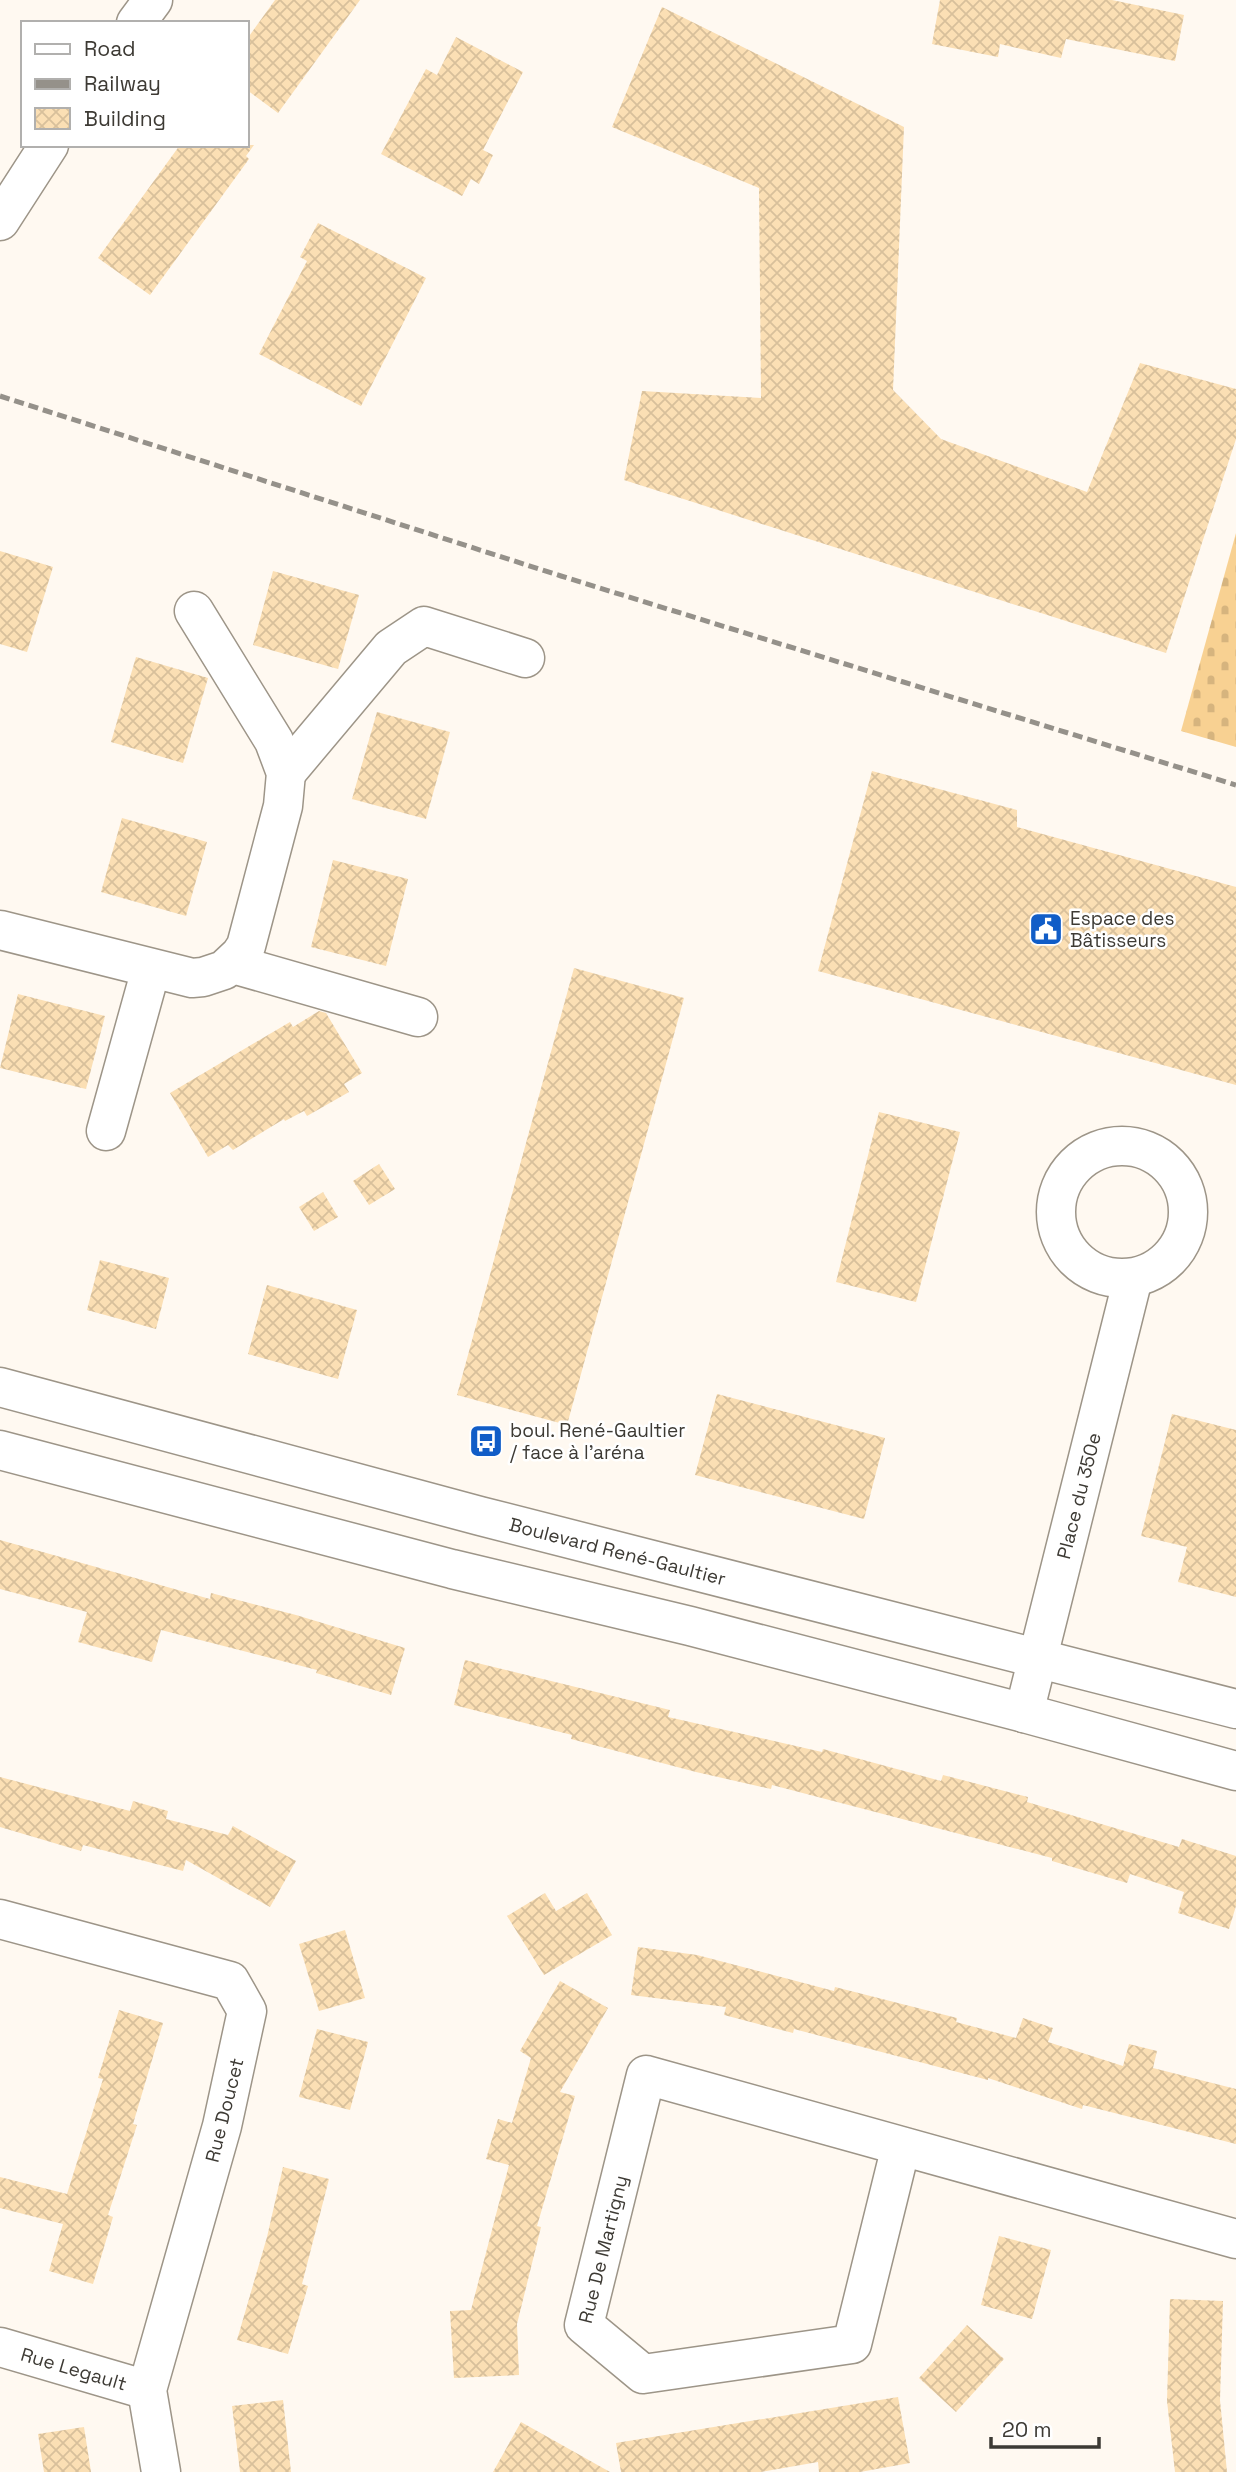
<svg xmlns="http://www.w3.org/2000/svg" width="1236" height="2472" font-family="'Space Grotesk',sans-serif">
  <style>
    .cemetery { fill: url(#cemetery-stones) }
    .building { fill: url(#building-cross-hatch) }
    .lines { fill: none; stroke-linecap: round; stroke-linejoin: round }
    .minor-casing { stroke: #9d9588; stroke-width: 41 }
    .minor { stroke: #fff; stroke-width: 38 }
    .rail { stroke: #95918a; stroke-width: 5; stroke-dasharray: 10 5; stroke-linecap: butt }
    .labels { text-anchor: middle; stroke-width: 5; stroke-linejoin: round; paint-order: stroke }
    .poi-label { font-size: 19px; fill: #3d3a34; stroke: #fff; text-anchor: start }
    .street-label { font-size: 19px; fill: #3d3a34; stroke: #fff }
  </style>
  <defs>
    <pattern id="cemetery-stones" width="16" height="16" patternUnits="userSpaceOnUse" patternTransform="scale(1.75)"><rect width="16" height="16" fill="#f8d192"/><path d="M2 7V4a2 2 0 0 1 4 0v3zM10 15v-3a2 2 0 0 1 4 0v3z" fill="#d6b47e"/></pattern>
    <pattern id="building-cross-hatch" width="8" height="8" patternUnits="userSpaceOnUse" patternTransform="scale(1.75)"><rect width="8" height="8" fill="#fbdfb4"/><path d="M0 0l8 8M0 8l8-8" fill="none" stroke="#d8c09b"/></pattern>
  </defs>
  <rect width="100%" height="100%" fill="#fff9f1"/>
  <path class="cemetery" d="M 1236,533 L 1236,747 L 1181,731 Z"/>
  <g class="building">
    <path d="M 275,0 L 360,0 L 278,113 L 247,90 L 247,39 Z"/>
    <path d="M 940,0 L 1112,0 L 1184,15 L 1175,61 L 1066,39 L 1061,58 L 1000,44 L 998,57 L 932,44 Z"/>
    <path d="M 662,7 L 904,127 L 893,390 L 941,439 L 1087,492 L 1140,363 L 1236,389 L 1236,439 L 1166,653 L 624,480 L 642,391 L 761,398 L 759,188 L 612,127 Z"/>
    <path d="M 456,37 L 523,72 L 483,150 L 493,155 L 479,184 L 471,179 L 462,196 L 381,154 L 426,69 L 437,75 Z"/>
    <path d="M 180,145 L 254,145 L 246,156 L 249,159 L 150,295 L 98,258 Z"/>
    <path d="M 318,223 L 426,278 L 361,406 L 259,354 L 307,261 L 300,257 Z"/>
    <path d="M 0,551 L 53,567 L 27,652 L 0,644 Z"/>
    <path d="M 273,571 L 359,595 L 338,669 L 253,645 Z"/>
    <path d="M 136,657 L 208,678 L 183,763 L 111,742 Z"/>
    <path d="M 377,712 L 450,732 L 426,819 L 352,799 Z"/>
    <path d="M 872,771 L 1017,810 L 1017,827 L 1236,887 L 1236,1085 L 818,971 Z"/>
    <path d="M 122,818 L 207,842 L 186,916 L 101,892 Z"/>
    <path d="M 333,860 L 408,879 L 386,966 L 311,947 Z"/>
    <path d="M 574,968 L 684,998 L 567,1425 L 457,1395 Z"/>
    <path d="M 18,994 L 105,1016 L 86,1089 L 0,1068 Z"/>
    <path d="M 319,1011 L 326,1013 L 362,1073 L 344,1084 L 349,1092 L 307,1116 L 304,1111 L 285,1121 L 284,1119 L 233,1150 L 228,1145 L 208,1157 L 170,1093 L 290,1022 L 293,1027 Z"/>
    <path d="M 879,1112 L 960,1132 L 916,1302 L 836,1282 Z"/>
    <path d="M 379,1164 L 395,1189 L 369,1205 L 353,1181 Z"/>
    <path d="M 323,1192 L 338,1217 L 314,1231 L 299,1207 Z"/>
    <path d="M 100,1260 L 169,1278 L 156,1329 L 87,1310 Z"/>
    <path d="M 267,1285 L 357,1310 L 338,1379 L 248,1354 Z"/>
    <path d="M 717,1394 L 885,1438 L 864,1519 L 695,1475 Z"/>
    <path d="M 1172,1414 L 1236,1430 L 1236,1597 L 1178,1582 L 1187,1547 L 1141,1536 Z"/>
    <path d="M 0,1540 L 210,1599 L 211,1593 L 296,1615 L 405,1648 L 391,1695 L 316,1673 L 317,1670 L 161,1630 L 152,1662 L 78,1642 L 87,1612 L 0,1589 Z"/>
    <path d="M 465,1660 L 670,1710 L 668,1717 L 822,1752 L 823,1749 L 941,1781 L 943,1775 L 1028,1797 L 1027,1802 L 1179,1847 L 1182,1839 L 1236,1856 L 1236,1906 L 1229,1929 L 1178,1913 L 1184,1892 L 1130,1874 L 1127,1883 L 1052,1861 L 1052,1858 L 772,1785 L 771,1789 L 696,1772 L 571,1739 L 572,1735 L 454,1705 Z"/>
    <path d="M 0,1777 L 130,1811 L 133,1801 L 168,1811 L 166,1819 L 228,1835 L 233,1826 L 296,1861 L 270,1907 L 186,1860 L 183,1871 L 83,1845 L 81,1851 L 0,1827 Z"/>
    <path d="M 545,1893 L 556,1911 L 587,1893 L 612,1935 L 544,1975 L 507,1916 Z"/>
    <path d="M 345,1930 L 365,1998 L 319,2011 L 299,1944 Z"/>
    <path d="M 638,1947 L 697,1955 L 834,1991 L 835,1987 L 957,2018 L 956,2022 L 1016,2038 L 1023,2018 L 1053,2028 L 1048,2042 L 1123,2066 L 1129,2044 L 1157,2051 L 1153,2068 L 1236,2089 L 1236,2144 L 1083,2105 L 1082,2109 L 988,2078 L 988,2080 L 794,2029 L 793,2033 L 724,2015 L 726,2007 L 631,1995 Z"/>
    <path d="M 560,1981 L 608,2008 L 560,2092 L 575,2096 L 537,2226 L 541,2227 L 517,2324 L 519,2375 L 454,2378 L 450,2311 L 471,2310 L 509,2165 L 486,2159 L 498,2119 L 512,2123 L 531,2058 L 520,2051 Z"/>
    <path d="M 119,2010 L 163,2023 L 133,2124 L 137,2125 L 108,2215 L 113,2217 L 93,2284 L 49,2271 L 63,2224 L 0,2208 L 0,2177 L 67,2194 L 103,2079 L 98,2078 Z"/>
    <path d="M 317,2029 L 368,2042 L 350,2110 L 299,2097 Z"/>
    <path d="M 283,2167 L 329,2179 L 302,2284 L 308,2286 L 288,2354 L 237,2340 L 267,2237 Z"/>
    <path d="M 999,2236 L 1051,2250 L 1032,2319 L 981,2305 Z"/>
    <path d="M 1170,2299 L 1223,2301 L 1220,2400 L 1227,2472 L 1175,2472 L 1167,2401 Z"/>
    <path d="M 967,2325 L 1004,2359 L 956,2412 L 919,2378 Z"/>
    <path d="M 898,2397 L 910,2463 L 860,2472 L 819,2472 L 818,2462 L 761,2472 L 621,2472 L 616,2443 Z"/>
    <path d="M 283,2400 L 291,2472 L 240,2472 L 232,2406 Z"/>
    <path d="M 521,2422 L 610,2472 L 493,2472 Z"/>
    <path d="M 84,2427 L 91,2472 L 44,2472 L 38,2434 Z"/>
  </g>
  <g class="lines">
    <g class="minor-casing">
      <g id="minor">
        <path d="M 136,23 L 153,0"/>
        <path d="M 0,221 L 49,145"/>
        <path d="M 286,773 L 391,648 L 424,626 L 525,658"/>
        <path d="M 0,930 L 192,978 L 203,977 L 224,970 L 240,955 L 246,946 L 283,806 L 286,773 L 274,741 L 194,611"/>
        <path d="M 233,964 L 418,1017"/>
        <path d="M 106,1131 L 151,969"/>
        <circle cx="1122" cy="1212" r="66"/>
        <path id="s1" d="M 0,1387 L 480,1516 L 1236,1709"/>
        <path d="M 0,1450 L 452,1569 L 690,1626 L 1024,1713 L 1236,1771"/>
        <path id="s2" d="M 1024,1713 L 1133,1278"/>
        <path d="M 0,1919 L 230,1981 L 247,2011 L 222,2126 L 147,2390 L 161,2472"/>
        <path id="s3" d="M 901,2146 L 852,2344 L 643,2374 L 584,2325 L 646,2075 L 1236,2239"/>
        <path id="s4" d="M 0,2347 L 147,2390"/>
      </g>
    </g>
    <use href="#minor" class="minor"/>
    <path class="rail" d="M 0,396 L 561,576 L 1236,785"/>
  </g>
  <defs>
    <g id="civic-square" transform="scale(1.75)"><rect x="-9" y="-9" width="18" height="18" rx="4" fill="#115dc7" stroke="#fff"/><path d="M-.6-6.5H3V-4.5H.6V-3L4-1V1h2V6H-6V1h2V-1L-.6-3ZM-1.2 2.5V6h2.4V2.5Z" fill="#fff"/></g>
    <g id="bus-square" transform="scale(1.75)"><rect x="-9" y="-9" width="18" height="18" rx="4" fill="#115dc7" stroke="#fff"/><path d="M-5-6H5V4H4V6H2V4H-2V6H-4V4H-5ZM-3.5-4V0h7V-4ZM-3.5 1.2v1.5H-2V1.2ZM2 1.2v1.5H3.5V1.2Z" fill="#fff"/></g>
  </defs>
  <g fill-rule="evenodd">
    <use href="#civic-square" x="1046" y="929"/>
    <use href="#bus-square" x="486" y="1441"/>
  </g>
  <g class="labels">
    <g class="poi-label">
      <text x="1070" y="925">Espace des<tspan x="1070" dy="22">Bâtisseurs</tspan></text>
      <text x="510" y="1437">boul. René-Gaultier<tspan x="510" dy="22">/ face à l'aréna</tspan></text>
    </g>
    <g class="street-label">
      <text dy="7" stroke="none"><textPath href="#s2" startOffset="224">Place du 350e</textPath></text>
      <text dy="7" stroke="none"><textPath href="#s1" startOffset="639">Boulevard René-Gaultier</textPath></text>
      <text transform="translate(224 2110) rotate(-76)" y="7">Rue Doucet</text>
      <text dy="7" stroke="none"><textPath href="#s3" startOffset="570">Rue De Martigny</textPath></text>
      <text dy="7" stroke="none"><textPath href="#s4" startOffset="77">Rue Legault</textPath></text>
    </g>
  </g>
  <rect x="21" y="21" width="228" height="126" fill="#ffffff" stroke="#b1b0ae" stroke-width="2"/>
  <rect x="35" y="44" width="35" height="10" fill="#ffffff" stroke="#b1b0ae" stroke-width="2"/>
  <text x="84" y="56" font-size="21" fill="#3d3a34">Road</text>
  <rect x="35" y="79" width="35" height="10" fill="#95918a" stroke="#b1b0ae" stroke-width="2"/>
  <text x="84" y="91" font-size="21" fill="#3d3a34">Railway</text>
  <rect x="35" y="108" width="35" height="21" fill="url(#building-cross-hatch)" stroke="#b1b0ae" stroke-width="2"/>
  <text x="84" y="126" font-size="21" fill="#3d3a34">Building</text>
  <path d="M991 2437v10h108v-10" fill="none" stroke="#3d3a34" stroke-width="3.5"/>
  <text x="1002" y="2437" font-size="21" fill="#3d3a34" stroke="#ffffff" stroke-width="5" paint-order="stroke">20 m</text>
</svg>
